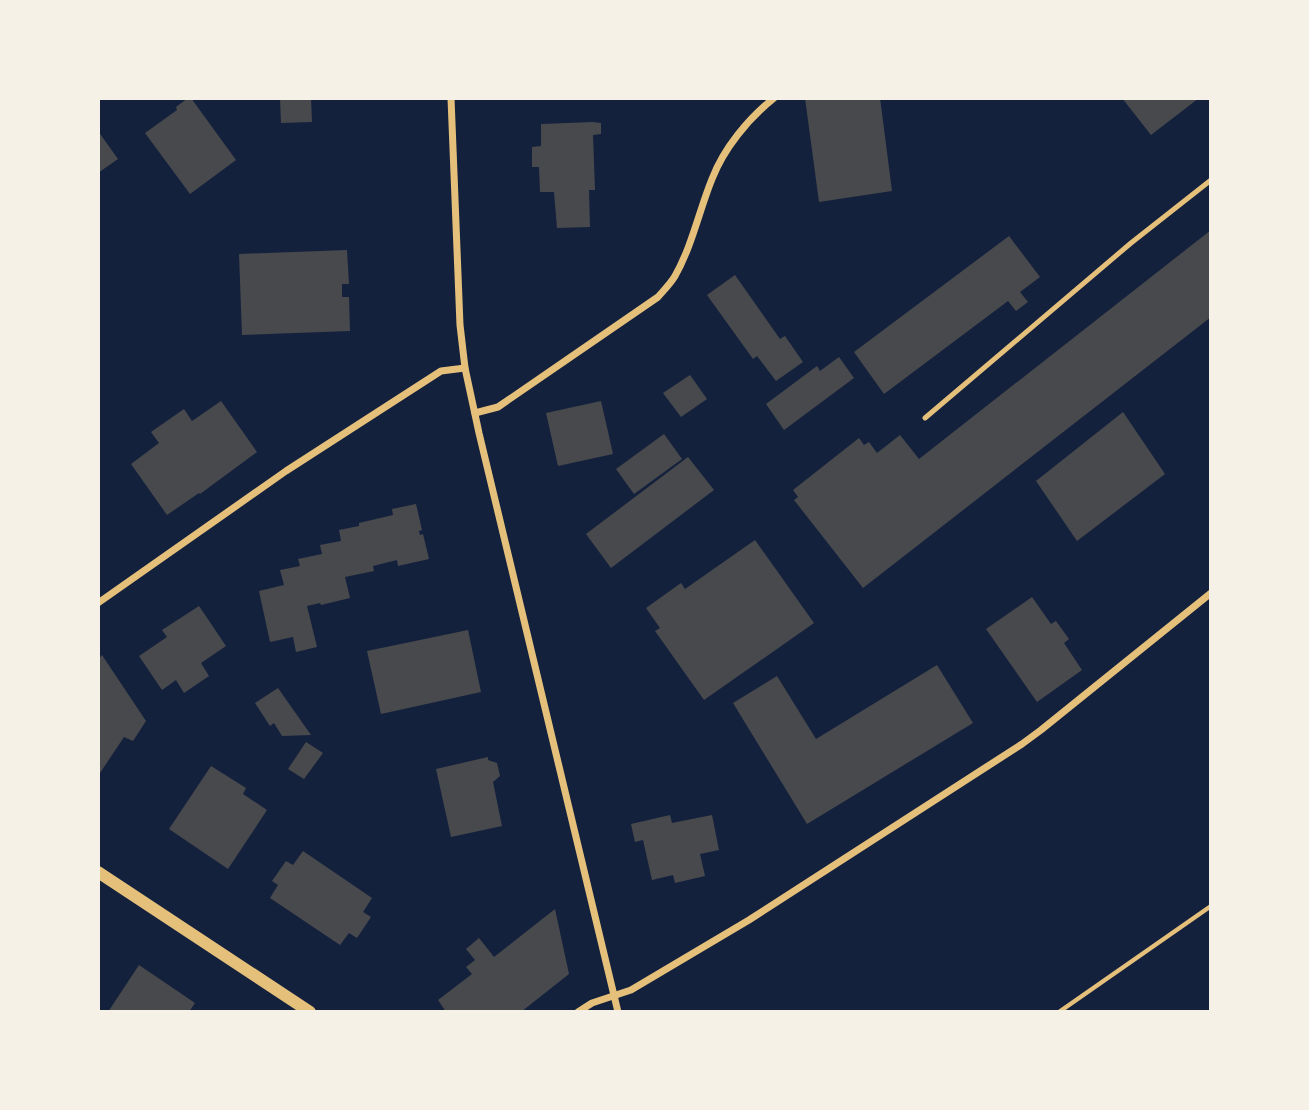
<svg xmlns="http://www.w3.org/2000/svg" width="1309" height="1110" font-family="'Playfair Display',serif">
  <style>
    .building { fill: #48494c }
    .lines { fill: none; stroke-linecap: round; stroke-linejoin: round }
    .path { stroke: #e5c07b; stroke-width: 4.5 }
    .service { stroke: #e5c07b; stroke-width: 5 }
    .minor { stroke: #e5c07b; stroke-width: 7 }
    .tertiary { stroke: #e5c07b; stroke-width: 12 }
  </style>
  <rect width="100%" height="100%" fill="#14213d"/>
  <g class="building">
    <path d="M 188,98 L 191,98 L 236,160 L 190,194 L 145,133 L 177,110 L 176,107 Z"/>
    <path d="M 280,98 L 311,98 L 312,122 L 281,123 Z"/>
    <path d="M 805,98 L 880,98 L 892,191 L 819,202 Z"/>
    <path d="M 1122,98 L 1199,98 L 1151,135 Z"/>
    <path d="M 593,122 L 601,123 L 601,134 L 593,135 L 595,190 L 589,190 L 590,227 L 557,228 L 554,192 L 540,192 L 539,167 L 532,167 L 532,147 L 541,146 L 541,124 Z"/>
    <path d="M 98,131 L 118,159 L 98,173 Z"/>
    <path d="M 1211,230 L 1211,317 L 863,588 L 794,500 L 798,497 L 793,490 L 859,438 L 864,445 L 869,442 L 877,453 L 900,435 L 919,459 Z"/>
    <path d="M 1009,236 L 1040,277 L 1020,292 L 1028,302 L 1016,311 L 1008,301 L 884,394 L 854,352 Z"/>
    <path d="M 347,250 L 349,284 L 342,284 L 342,297 L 349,297 L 350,331 L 242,335 L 239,254 Z"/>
    <path d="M 735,275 L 780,339 L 785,336 L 803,362 L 776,381 L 757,356 L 753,359 L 707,295 Z"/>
    <path d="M 839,357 L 854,378 L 784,430 L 766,404 L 817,366 L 820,371 Z"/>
    <path d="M 690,375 L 707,399 L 681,417 L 663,393 Z"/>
    <path d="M 221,401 L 257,452 L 200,494 L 199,493 L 167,515 L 131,464 L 159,443 L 151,432 L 184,409 L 192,421 Z"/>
    <path d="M 601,401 L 613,454 L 558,466 L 546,413 Z"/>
    <path d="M 1123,412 L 1165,474 L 1077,541 L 1036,481 Z"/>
    <path d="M 664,434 L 682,459 L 634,494 L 616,469 Z"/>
    <path d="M 688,457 L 714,490 L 611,568 L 586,534 Z"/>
    <path d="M 416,504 L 422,530 L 419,531 L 420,535 L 423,534 L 429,559 L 398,566 L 397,560 L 373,566 L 374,571 L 345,577 L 350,598 L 321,605 L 320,603 L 307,606 L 317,647 L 296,652 L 293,637 L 270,642 L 259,591 L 284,585 L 280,570 L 300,566 L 298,559 L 322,554 L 320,545 L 341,541 L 339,530 L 359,526 L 359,523 L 393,515 L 392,509 Z"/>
    <path d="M 755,540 L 814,623 L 704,700 L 655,631 L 660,628 L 646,608 L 681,583 L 685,589 Z"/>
    <path d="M 1032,597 L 1051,624 L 1056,621 L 1069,639 L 1064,643 L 1082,670 L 1037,702 L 986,629 Z"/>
    <path d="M 199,606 L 226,646 L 201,663 L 209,676 L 184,693 L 176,680 L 162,690 L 139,656 L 167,637 L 162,630 Z"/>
    <path d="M 468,630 L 481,692 L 381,714 L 367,651 Z"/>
    <path d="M 102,655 L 146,721 L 133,741 L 124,737 L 98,776 L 98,660 Z"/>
    <path d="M 937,665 L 973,723 L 807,824 L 733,703 L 777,676 L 816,739 Z"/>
    <path d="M 278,688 L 311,735 L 282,736 L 274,723 L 270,726 L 255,703 Z"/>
    <path d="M 306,742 L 323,753 L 304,779 L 288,769 Z"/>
    <path d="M 488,757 L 488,760 L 497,763 L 500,776 L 493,782 L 502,826 L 451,837 L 436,769 Z"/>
    <path d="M 211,766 L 246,788 L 243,794 L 267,810 L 228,869 L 169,829 Z"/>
    <path d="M 670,815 L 672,823 L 712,815 L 719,850 L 700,854 L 705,876 L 675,883 L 673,875 L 652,880 L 643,840 L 635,842 L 631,824 Z"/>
    <path d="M 303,851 L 372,898 L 363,912 L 371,917 L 357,938 L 349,933 L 340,945 L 270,898 L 278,885 L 272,881 L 286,861 L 293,865 Z"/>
    <path d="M 555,909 L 569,974 L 521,1012 L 446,1012 L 438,1000 L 472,974 L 466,967 L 475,960 L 466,949 L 479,938 L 494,957 Z"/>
    <path d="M 139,965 L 195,1003 L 189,1012 L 108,1012 Z"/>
  </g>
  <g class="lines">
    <path class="path" d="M 1059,1012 L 1211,906"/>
    <path class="service" d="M 925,418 L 1131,243 L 1211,180"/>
    <g class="minor">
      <path d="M 451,98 L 460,325 L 465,368 L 479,433 L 618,1012"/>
      <path d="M 475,413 L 498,407 L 658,297 C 664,290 671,283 675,276 C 692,246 699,211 712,179 C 724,148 748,119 774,98"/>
      <path d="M 98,603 L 286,471 L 441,371 L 465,368"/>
      <path d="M 578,1012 L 592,1003 L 631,990 L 749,920 L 1022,744 L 1041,730 L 1211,593"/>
    </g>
    <path class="tertiary" d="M 98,872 L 310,1012"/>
  </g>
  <rect width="1309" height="1110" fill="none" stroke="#f6f1e7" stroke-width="200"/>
</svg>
